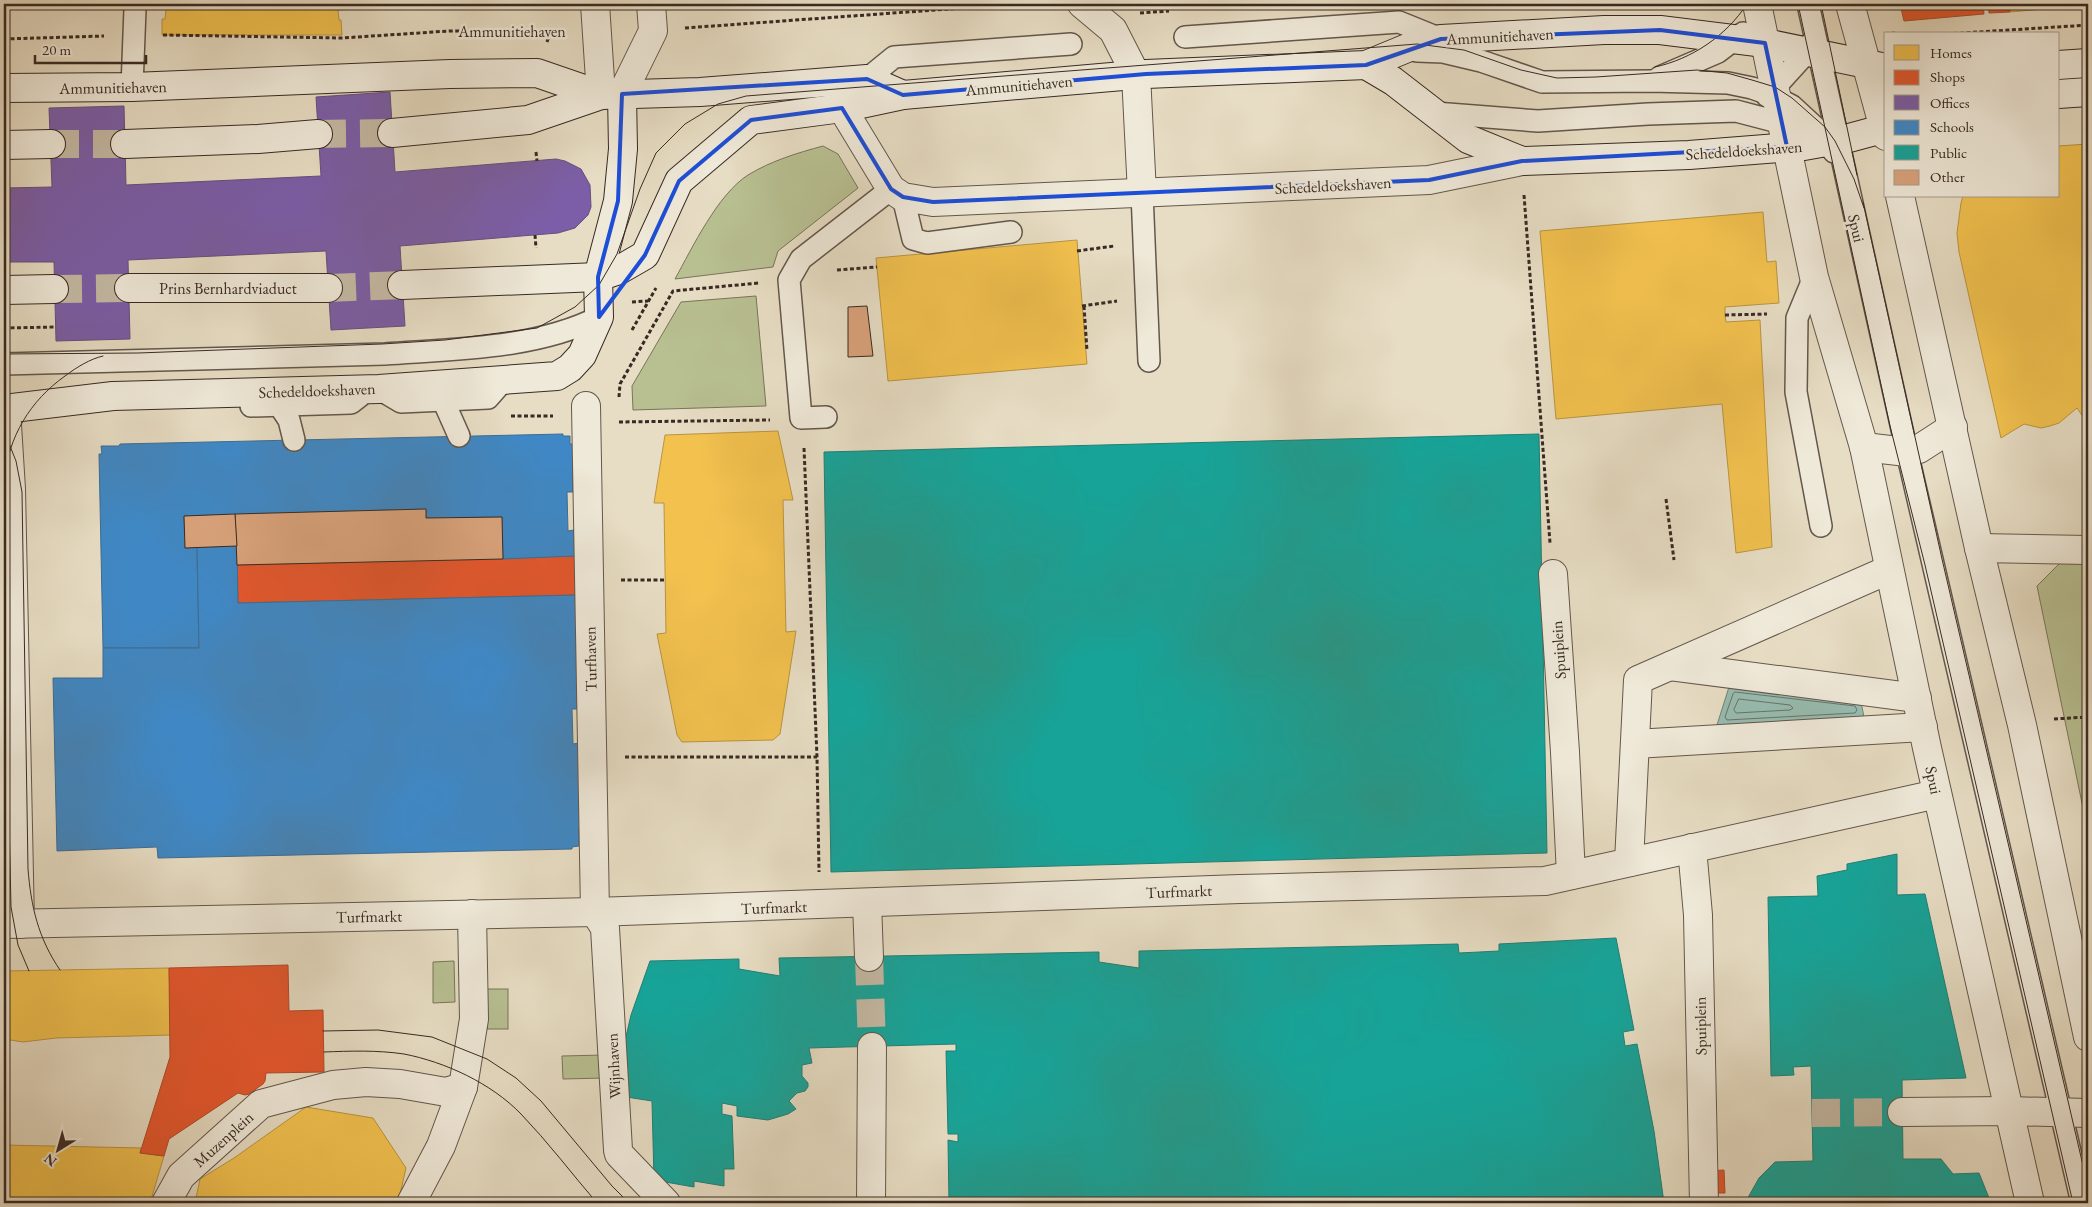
<svg xmlns="http://www.w3.org/2000/svg" width="2092" height="1207" font-family="'EB Garamond',serif">
  <style>
    .green { fill: #b8c092; stroke: #78755a }
    .water { fill: #97bcb0; stroke: #718278 }
    .homes { fill: #f2c14e; stroke: #ba9441 }
    .shops { fill: #e4572e; stroke: #b04a2b }
    .offices { fill: #7b5ea7; stroke: #674e7f }
    .schools { fill: #3f88c5; stroke: #3d6c94 }
    .public { fill: #17a398; stroke: #217f75 }
    .lines { fill: none; stroke-linecap: round; stroke-linejoin: round }
    .shore { stroke: #68736a; stroke-width: 1 }
    .building { fill: #d9a27b; stroke: #382a23 }
    .street-tunnel { stroke: #c4b9a4; stroke-width: 28; stroke-dasharray: 28 14; stroke-linecap: butt }
    .secondary-tunnel { stroke: #c4b9a4; stroke-width: 28; stroke-dasharray: 28 14; stroke-linecap: butt }
    .lane-casing { stroke: #64574b; stroke-width: 24 }
    .street-casing { stroke: #64574b; stroke-width: 30 }
    .secondary-casing { stroke: #382a23; stroke-width: 30 }
    .path { stroke: #382a23; stroke-width: 3; stroke-dasharray: 4 2.5; stroke-linecap: butt }
    .lane { stroke: #efe9d9; stroke-width: 21 }
    .street { stroke: #efe9d9; stroke-width: 28 }
    .secondary { stroke: #efe9d9; stroke-width: 28 }
    .tram { stroke: #382a23; stroke-width: 1 }
    .marked { fill: none; stroke: #1d4ed8; stroke-width: 4; stroke-linejoin: round }
    .labels { text-anchor: middle; stroke-width: 5; stroke-linejoin: round; paint-order: stroke }
    .street-label { font-size: 16px; fill: #382a23; stroke: #efe9d9 }
  </style>
  <rect width="100%" height="100%" fill="#e7ddc4"/>
  <filter id="stains"><feTurbulence type="fractalNoise" baseFrequency=".004" numOctaves="4"/><feColorMatrix values="0 0 0 0 .2 0 0 0 0 .09 0 0 0 0 .02 0 0 0 .5 -.17"/></filter>
  <radialGradient id="worn" r=".72"><stop offset=".6" stop-color="#630" stop-opacity="0"/><stop offset="1" stop-color="#630" stop-opacity=".3"/></radialGradient>
  <g class="green">
    <path d="M 823,146 L 838,154 L 858,188 L 778,251 L 773,267 L 675,279 C 692,248 718,194 748,175 C 771,161 797,153 823,146 Z"/>
    <path d="M 756,296 L 766,406 L 633,410 L 632,386 L 681,302 Z"/>
    <path d="M 2061,562 L 2088,563 L 2088,832 L 2037,586 Z"/>
    <path d="M 454,961 L 455,1002 L 433,1003 L 433,962 Z"/>
    <rect x="487" y="989" width="21" height="40"/>
    <path d="M 604,1055 L 605,1078 L 563,1079 L 562,1056 Z"/>
  </g>
  <path class="water" d="M 1729,687 L 1861,702 L 1864,717 L 1717,725 Z"/>
  <g class="homes">
    <path d="M 146,4 L 460,4 L 338,10 L 339,20 L 341,20 L 342,35 L 162,35 L 162,19 L 165,19 L 166,9 L 143,9 Z"/>
    <path d="M 2009,4 L 2044,4 L 2044,9 L 2010,12 Z"/>
    <path d="M 2078,4 L 2088,4 L 2088,6 L 2078,7 Z"/>
    <path d="M 2088,144 L 2088,424 L 2077,408 L 2059,423 L 2050,426 L 2041,428 L 2024,424 L 2001,438 L 1959,252 L 1957,233 L 1961,203 L 1963,196 L 2058,196 L 2058,146 Z"/>
    <path d="M 1763,212 L 1767,262 L 1776,261 L 1779,303 L 1725,307 L 1725,315 L 1726,322 L 1760,320 L 1772,547 L 1736,553 L 1722,404 L 1556,419 L 1540,231 Z"/>
    <path d="M 1077,240 L 1087,364 L 888,381 L 876,258 Z"/>
    <path d="M 778,431 L 793,500 L 783,500 L 786,632 L 796,631 L 780,734 L 773,740 L 682,742 L 677,735 L 657,634 L 666,633 L 664,503 L 654,503 L 665,435 Z"/>
    <path d="M 169,968 L 171,1035 L 56,1038 L 23,1042 L 4,1039 L 4,971 Z"/>
    <path d="M 306,1107 L 373,1118 L 406,1168 L 398,1203 L 195,1203 L 200,1179 L 234,1158 Z"/>
    <path d="M 4,1145 L 141,1148 L 140,1153 L 164,1156 L 150,1203 L 4,1203 Z"/>
  </g>
  <g class="shops">
    <path d="M 1900,4 L 1983,4 L 1984,14 L 1904,21 Z"/>
    <path d="M 1988,4 L 2009,4 L 2010,12 L 1989,13 Z"/>
    <path d="M 2044,4 L 2078,4 L 2078,7 L 2044,9 Z"/>
    <path d="M 575,556 L 576,595 L 238,603 L 237,565 Z"/>
    <path d="M 288,965 L 289,1011 L 323,1010 L 324,1072 L 266,1073 L 265,1081 L 263,1084 L 249,1094 L 245,1095 L 238,1093 L 169,1139 L 164,1156 L 140,1153 L 170,1057 L 169,968 Z"/>
    <path d="M 1724,1170 L 1725,1193 L 1707,1193 L 1707,1171 Z"/>
  </g>
  <g class="offices">
    <path d="M 4,4 L 146,4 L 146,6 L 143,6 L 143,9 L 4,9 Z"/>
    <path d="M 390,92 L 395,172 L 556,159 L 565,161 L 581,169 L 590,185 L 591,207 L 588,215 L 575,228 L 558,233 L 400,246 L 405,326 L 331,330 L 326,251 L 128,260 L 130,339 L 56,341 L 54,262 L 4,262 L 4,188 L 52,187 L 49,108 L 124,106 L 126,185 L 321,176 L 316,97 Z"/>
  </g>
  <g class="schools">
    <path d="M 563,434 L 563,436 L 570,436 L 570,444 L 573,444 L 573,492 L 567,492 L 568,531 L 574,530 L 575,556 L 503,559 L 502,517 L 426,518 L 426,509 L 184,516 L 185,548 L 197,547 L 199,648 L 103,648 L 99,454 L 102,454 L 101,446 L 119,446 L 120,444 Z"/>
    <path d="M 237,546 L 238,603 L 576,595 L 578,709 L 572,709 L 573,744 L 579,743 L 581,828 L 579,828 L 579,846 L 572,847 L 572,849 L 158,858 L 157,847 L 57,851 L 53,678 L 103,678 L 103,648 L 199,648 L 197,547 Z"/>
  </g>
  <g class="public">
    <path d="M 1165,4 L 1196,4 L 1165,6 Z"/>
    <path d="M 1539,434 L 1547,853 L 831,872 L 824,452 Z"/>
    <path d="M 1897,854 L 1897,895 L 1925,894 L 1966,1078 L 1902,1080 L 1903,1159 L 1941,1159 L 1953,1174 L 1979,1173 L 1991,1203 L 1745,1203 L 1759,1178 L 1775,1162 L 1813,1161 L 1811,1066 L 1793,1067 L 1794,1075 L 1771,1076 L 1768,897 L 1818,896 L 1817,876 L 1847,870 L 1847,864 Z"/>
    <path d="M 1616,938 L 1634,1030 L 1623,1032 L 1625,1046 L 1637,1044 L 1654,1131 L 1664,1203 L 949,1203 L 948,1140 L 958,1142 L 958,1134 L 948,1134 L 946,1051 L 956,1051 L 956,1044 L 809,1048 L 812,1063 L 802,1065 L 802,1076 L 808,1083 L 808,1087 L 805,1091 L 797,1093 L 789,1101 L 796,1109 L 788,1114 L 768,1120 L 737,1116 L 737,1106 L 722,1103 L 722,1114 L 732,1116 L 734,1169 L 724,1169 L 724,1186 L 694,1181 L 694,1187 L 654,1180 L 652,1101 L 620,1096 L 625,1041 L 631,1015 L 650,961 L 739,959 L 739,969 L 780,976 L 779,958 L 1099,952 L 1099,962 L 1139,968 L 1139,951 L 1458,944 L 1459,953 L 1499,951 L 1499,944 Z"/>
  </g>
  <g class="lines">
    <g class="shore">
      <path d="M 1735,692 L 1855,706 L 1857,710 L 1855,713 L 1727,720 L 1725,717 L 1733,694 Z"/>
      <path d="M 1739,699 L 1790,705 L 1793,708 L 1790,710 L 1736,713 L 1734,710 Z"/>
    </g>
  </g>
  <g class="building">
    <path d="M 867,306 L 873,356 L 848,357 L 848,307 Z"/>
    <path d="M 426,509 L 426,518 L 502,517 L 503,559 L 237,565 L 235,514 Z"/>
    <path d="M 235,514 L 237,546 L 185,548 L 184,516 Z"/>
  </g>
  <g class="lines">
    <g class="street-tunnel">
      <path d="M 869,957 L 872,1047"/>
      <path d="M 1812,1113 L 1902,1112"/>
    </g>
    <g class="secondary-tunnel">
      <path d="M 318,134 L 392,133"/>
      <path d="M 51,144 L 125,144"/>
      <path d="M 328,288 L 402,285"/>
      <path d="M 54,289 L 129,288"/>
    </g>
    <g class="lane-casing">
      <g id="lane">
        <path d="M 1808,4 L 1907,452 L 2082,1203"/>
        <path d="M 1185,37 L 1399,22 L 1441,39"/>
        <path d="M 1417,51 L 1443,52 L 1481,61 L 1542,82 L 1651,81 L 1728,83 L 1752,88 L 1769,94 L 1792,106 L 1818,130 L 1834,152"/>
        <path d="M 1660,77 L 1718,52 L 1743,33"/>
        <path d="M 867,79 L 894,57 L 1071,44"/>
        <path d="M 132,87 L 135,9"/>
        <path d="M 1767,96 L 1808,51 L 1813,41"/>
        <path d="M 1435,113 L 1538,121 L 1648,114 L 1736,111 L 1782,123 L 1795,129"/>
        <path d="M 1142,193 L 1149,361"/>
        <path d="M 903,197 L 913,239 L 927,243 L 1011,232"/>
        <path d="M 1814,277 L 1797,318 L 1796,392 L 1821,526"/>
        <path d="M 4,364 L 385,354 C 454,349 536,349 599,317"/>
        <path d="M 379,389 L 401,402 L 488,398 L 503,381"/>
        <path d="M 443,400 L 459,436"/>
        <path d="M 279,405 L 289,420 L 294,440"/>
        <path d="M 251,406 L 351,403 L 360,396"/>
        <path d="M 826,417 L 801,418 L 789,280 L 801,259 L 891,189"/>
      </g>
    </g>
    <g class="street-casing">
      <g id="street">
        <path d="M 595,4 L 601,95"/>
        <path d="M 1082,4 L 1113,30 L 1136,75 L 1142,193"/>
        <path d="M 1757,4 L 1814,277 L 1864,447 L 1927,748 L 2030,1203"/>
        <path d="M 1850,4 L 1886,136"/>
        <path d="M 622,94 L 653,31 L 651,4"/>
        <path d="M 842,108 L 891,189 L 903,197 L 933,202 L 1429,180 L 1522,161"/>
        <path d="M 1900,196 L 1979,548 L 2022,725 L 2088,1037"/>
        <path d="M 586,406 L 595,912 L 605,928 L 618,1150 L 619,1154 L 666,1203"/>
        <path d="M 6,409 L 11,489 L 20,924"/>
        <path d="M 1864,447 L 1907,452 L 1919,449 L 1953,427"/>
        <path d="M 1979,548 L 2088,550"/>
        <path d="M 1553,574 L 1565,752 L 1571,875"/>
        <path d="M 1670,666 L 1917,698"/>
        <path d="M 1635,744 L 1923,727"/>
        <path d="M 1692,848 L 1698,915 L 1704,1203"/>
        <path d="M 1629,862 L 1638,680 L 1888,570"/>
        <path d="M 867,903 L 869,957"/>
        <path d="M 4,924 L 595,912 L 1240,889 L 1545,881 L 1937,794"/>
        <path d="M 1902,1112 L 2008,1111 L 2088,1113"/>
        <path d="M 166,1203 L 181,1176 L 261,1104 L 333,1085 L 366,1082 L 400,1084 L 446,1092 L 463,1087"/>
        <path d="M 411,1203 L 441,1146 L 463,1087 L 474,1019 L 472,914"/>
        <path d="M 871,1203 L 872,1047"/>
      </g>
    </g>
    <g class="secondary-casing">
      <g id="secondary">
        <path d="M 1366,65 L 1393,81 L 1468,139 L 1522,161 L 1689,155 L 1804,146 L 1849,138 L 1886,128"/>
        <path d="M 2058,65 L 2088,63"/>
        <path d="M 4,88 L 132,87 L 450,74 L 537,73 L 601,95 L 700,92 L 867,79 L 903,95"/>
        <path d="M 2058,94 L 2088,92"/>
        <path d="M 392,133 L 528,120 L 601,95"/>
        <path d="M 125,144 L 258,139 L 318,134"/>
        <path d="M 4,145 L 51,144"/>
        <path d="M 402,285 L 598,277 L 619,270 L 645,255 L 679,181 L 751,120 L 842,108 L 903,95 L 1146,74 L 1366,65 L 1417,44 L 1441,39 L 1604,30 L 1660,30 L 1765,43 L 1886,68"/>
        <path d="M 129,288 L 328,288"/>
        <path d="M 4,290 L 54,289"/>
        <path d="M 4,409 L 113,396 L 379,389 L 557,376 L 570,368 L 582,355 L 599,317 L 598,277 L 618,201 L 623,149 L 622,94"/>
      </g>
    </g>
    <g class="path">
      <path d="M 1140,13 L 1169,11"/>
      <path d="M 685,28 L 1019,4"/>
      <path d="M 1892,33 L 1899,34"/>
      <path d="M 1947,34 L 2088,25"/>
      <path d="M 163,35 L 342,38 L 449,31 L 564,30"/>
      <path d="M 4,39 L 104,36"/>
      <path d="M 547,42 L 551,30"/>
      <path d="M 536,152 L 537,161"/>
      <path d="M 1524,195 L 1550,543"/>
      <path d="M 535,235 L 536,248"/>
      <path d="M 1077,251 L 1114,246"/>
      <path d="M 837,270 L 877,267"/>
      <path d="M 632,302 L 648,301"/>
      <path d="M 1082,306 L 1117,301"/>
      <path d="M 1084,306 L 1087,351"/>
      <path d="M 1725,315 L 1767,314"/>
      <path d="M 4,328 L 56,327"/>
      <path d="M 632,330 L 656,288"/>
      <path d="M 619,397 L 620,384 L 673,291 L 759,283"/>
      <path d="M 511,416 L 553,416"/>
      <path d="M 619,422 L 770,420"/>
      <path d="M 804,448 L 817,757 L 819,872"/>
      <path d="M 1666,499 L 1674,560"/>
      <path d="M 621,580 L 666,580"/>
      <path d="M 2054,719 L 2088,717"/>
      <path d="M 625,757 L 817,757"/>
    </g>
    <use href="#lane" class="lane"/>
    <use href="#street" class="street"/>
    <use href="#secondary" class="secondary"/>
    <g class="tram">
      <path d="M 1798,4 L 1890,426 L 1925,565 L 2073,1203"/>
      <path d="M 1821,4 L 1857,175"/>
      <path d="M 1655,67 C 1692,59 1726,36 1747,4"/>
      <path d="M 1863,202 L 1942,559 L 2088,1187"/>
      <path d="M 4,354 L 138,353 L 382,344 L 445,340 L 537,328 L 575,307 L 599,285 L 617,254 L 640,189 L 656,153 L 685,124 L 718,104 L 746,96 L 1417,44 L 1464,50 L 1521,70 L 1557,78 L 1596,77 L 1697,70 L 1727,73 L 1752,80 L 1775,87 L 1792,98 L 1825,127 L 1835,141 L 1854,179 L 1864,208"/>
      <path d="M 4,431 L 16,461 L 22,492 L 28,869 C 31,906 38,938 60,970"/>
      <path d="M 4,479 C 9,436 30,401 65,376 C 77,367 90,359 103,356"/>
      <path d="M 4,592 L 11,907 L 18,945 L 29,971"/>
      <path d="M 323,1031 L 378,1030 L 432,1037 L 487,1059 L 516,1078 L 541,1101 L 612,1186 L 629,1203"/>
      <path d="M 324,1052 C 350,1051 377,1050 404,1054 C 445,1062 491,1083 521,1114 C 548,1142 572,1174 597,1203"/>
    </g>
  </g>
  <path class="marked" d="M 1660,30 L 1765,43 L 1787,147 L 1522,161 L 1429,180 L 933,202 L 903,197 L 891,189 L 842,108 L 751,120 L 679,181 L 645,255 L 599,317 L 598,277 L 618,201 L 622,94 L 867,79 L 903,95 L 1146,74 L 1366,65 L 1441,39 Z"/>
  <g class="labels">
    <g class="street-label">
      <text x="512" y="37">Ammunitiehaven</text>
      <text transform="translate(1500 36) rotate(-3)" y="6">Ammunitiehaven</text>
      <text transform="translate(1019 85) rotate(-5)" y="6">Ammunitiehaven</text>
      <text transform="translate(113 87) rotate(-1)" y="6">Ammunitiehaven</text>
      <text transform="translate(1744 150) rotate(-4)" y="6">Schedeldoekshaven</text>
      <text transform="translate(1333 185) rotate(-3)" y="6">Schedeldoekshaven</text>
      <text transform="translate(1857 228) rotate(77)" y="6">Spui</text>
      <text x="228" y="294">Prins Bernhardviaduct</text>
      <text transform="translate(317 390) rotate(-2)" y="6">Schedeldoekshaven</text>
      <text transform="translate(1558 650) rotate(-94)" y="6">Spuiplein</text>
      <text transform="translate(590 659) rotate(-91)" y="6">Turfhaven</text>
      <text transform="translate(1934 780) rotate(78)" y="6">Spui</text>
      <text transform="translate(1179 891) rotate(-2)" y="6">Turfmarkt</text>
      <text transform="translate(774 907) rotate(-2)" y="6">Turfmarkt</text>
      <text transform="translate(369 916) rotate(-1)" y="6">Turfmarkt</text>
      <text transform="translate(1700 1026) rotate(-91)" y="6">Spuiplein</text>
      <text transform="translate(613 1066) rotate(-93)" y="6">Wijnhaven</text>
      <text transform="translate(223 1139) rotate(-42)" y="6">Muzenplein</text>
    </g>
  </g>
  <rect width="2092" height="1207" fill="none" stroke="#e7ddc4" stroke-width="20"/>
  <rect x="5" y="5" width="2082" height="1197" fill="none" stroke="#382a23" stroke-width="2.5"/>
  <rect x="10" y="10" width="2072" height="1187" fill="none" stroke="#382a23"/>
  <rect x="1884" y="32" width="175" height="165" fill="#efe9d9" stroke="#a69d90"/>
  <rect x="1894" y="45" width="25" height="15" fill="#f2c14e" stroke="#a69d90"/>
  <text x="1930" y="58" font-size="15" fill="#382a23">Homes</text>
  <rect x="1894" y="70" width="25" height="15" fill="#e4572e" stroke="#a69d90"/>
  <text x="1930" y="82" font-size="15" fill="#382a23">Shops</text>
  <rect x="1894" y="95" width="25" height="15" fill="#7b5ea7" stroke="#a69d90"/>
  <text x="1930" y="108" font-size="15" fill="#382a23">Offices</text>
  <rect x="1894" y="120" width="25" height="15" fill="#3f88c5" stroke="#a69d90"/>
  <text x="1930" y="132" font-size="15" fill="#382a23">Schools</text>
  <rect x="1894" y="145" width="25" height="15" fill="#17a398" stroke="#a69d90"/>
  <text x="1930" y="158" font-size="15" fill="#382a23">Public</text>
  <rect x="1894" y="170" width="25" height="15" fill="#d9a27b" stroke="#a69d90"/>
  <text x="1930" y="182" font-size="15" fill="#382a23">Other</text>
  <g transform="translate(58 1150) rotate(217)" stroke="#efe9d9" stroke-width="4" paint-order="stroke">
  <path d="M0-4L9 19L0 12L-9 19Z" fill="#382a23"/>
  <text y="-8" font-size="14" font-weight="bold" text-anchor="middle" fill="#382a23">N</text>
  </g>
  <path d="M35 55v8h111v-8" fill="none" stroke="#382a23" stroke-width="2.5"/>
  <text x="42" y="55" font-size="15" fill="#382a23" stroke="#efe9d9" stroke-width="4" paint-order="stroke">20 m</text>
  <rect width="100%" height="100%" filter="url(#stains)"/>
  <rect width="100%" height="100%" fill="url(#worn)"/>
</svg>
